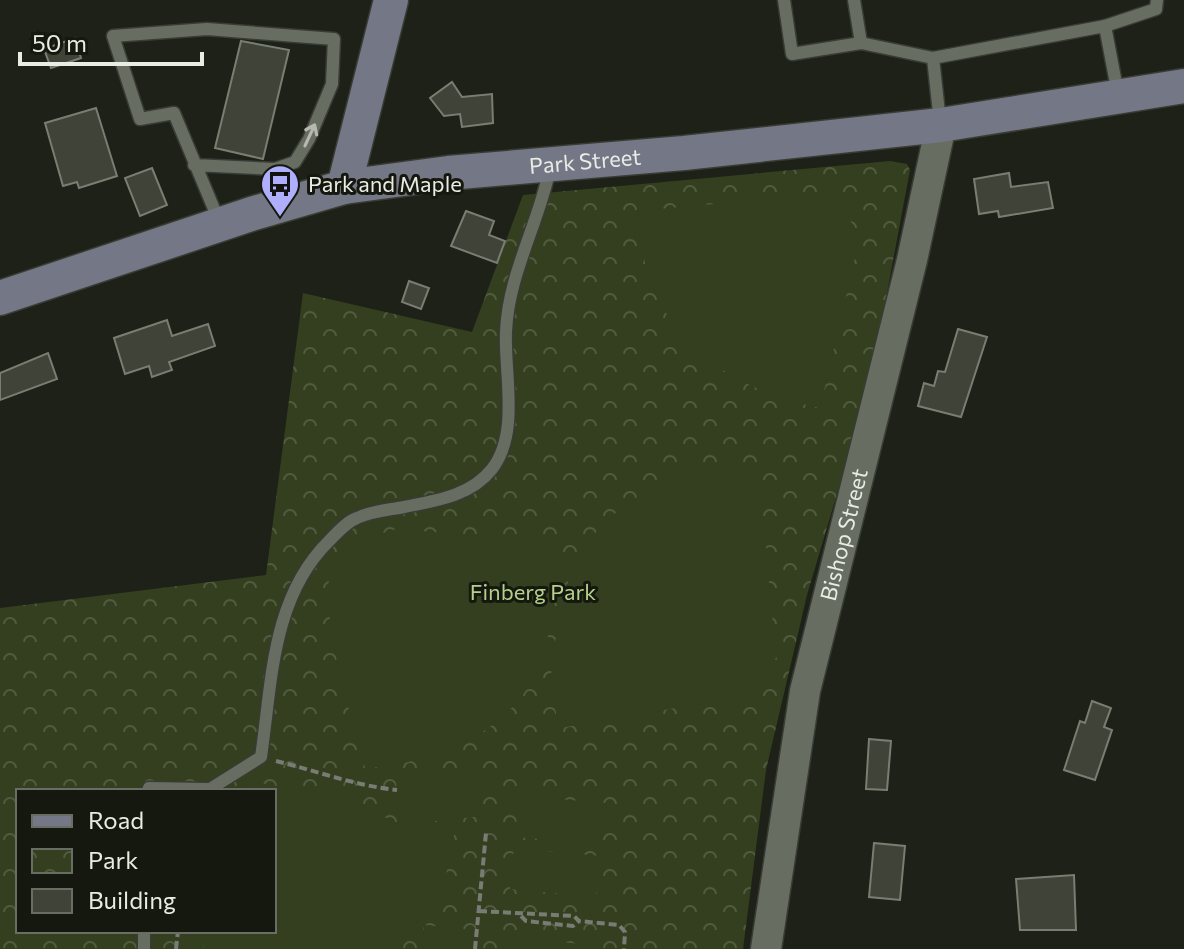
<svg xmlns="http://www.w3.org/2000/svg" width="1184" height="949" font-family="Commissioner,sans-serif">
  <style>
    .park { fill: url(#park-crowns); fill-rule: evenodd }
    .pitch { fill: #333f1f }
    .building { fill: #3f4338; stroke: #797e72; stroke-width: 2 }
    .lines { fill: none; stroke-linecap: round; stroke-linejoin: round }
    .service-casing { stroke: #393c35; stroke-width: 15 }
    .tertiary-casing { stroke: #393c35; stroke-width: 33 }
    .secondary-casing { stroke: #393c35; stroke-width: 37 }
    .path { stroke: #797c74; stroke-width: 4; stroke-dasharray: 8 4; stroke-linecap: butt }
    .service { stroke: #686d61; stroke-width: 12 }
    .tertiary { stroke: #686d61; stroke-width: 30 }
    .secondary { stroke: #747785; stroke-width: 34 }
    .oneway { stroke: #b5b9b0 }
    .labels { text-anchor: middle; stroke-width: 6; stroke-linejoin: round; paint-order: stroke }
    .street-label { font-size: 22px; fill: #e9ece5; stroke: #14180e }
    .poi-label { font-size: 22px; fill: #e9ece5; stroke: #14180e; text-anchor: start }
    .park-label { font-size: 22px; fill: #b5d08b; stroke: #14180e }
  </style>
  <defs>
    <pattern id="park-crowns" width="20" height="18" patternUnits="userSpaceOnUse" patternTransform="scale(2)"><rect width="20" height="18" fill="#333f1f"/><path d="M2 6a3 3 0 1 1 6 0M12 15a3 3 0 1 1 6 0" fill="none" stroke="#515b3f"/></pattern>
  </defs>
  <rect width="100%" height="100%" fill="#1d2117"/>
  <path class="park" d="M 890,161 L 907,164 L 910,170 L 877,346 L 855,433 L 807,595 L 766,770 L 743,949 L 0,949 L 0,608 L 266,575 L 303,293 L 472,332 L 523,195 ZM 18,791 L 274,791 L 274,931 L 18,931 Z"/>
  <g class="pitch">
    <path d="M 815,195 C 841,205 850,214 859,240 L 820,408 C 713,385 642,326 638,211 Z"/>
    <path d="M 710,467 L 759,471 L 776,658 L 750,695 L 560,728 C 547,681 550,665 560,619 C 563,605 565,590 570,577 C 590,518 653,480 710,467 Z"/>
    <path d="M 396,529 L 562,543 C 556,579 553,629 540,664 C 513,733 433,764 365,768 C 353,719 315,608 333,564 C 342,542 376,536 396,529 Z"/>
    <path d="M 477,771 L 482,816 L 409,824 L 455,826 C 449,885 434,907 393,949 L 203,949 L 207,931 L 274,931 L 274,791 L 237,791 L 249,781 L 338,797 L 400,824 L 396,780 Z"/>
    <path d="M 519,796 L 606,803 L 602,844 L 515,837 Z"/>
    <path d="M 514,848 L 600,856 L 596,897 L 510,889 Z"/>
    <path d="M 424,925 L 472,930 L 470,949 L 422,949 Z"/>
    <path d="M 506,937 L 593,945 L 592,949 L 505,949 Z"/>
  </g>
  <g class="building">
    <path d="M 75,38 L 81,58 L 51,68 L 44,49 Z"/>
    <path d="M 241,41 L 289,50 L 263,159 L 215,148 Z"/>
    <path d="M 452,82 L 462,97 L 492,94 L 493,123 L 462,127 L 460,114 L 444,116 L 430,98 Z"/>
    <path d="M 96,108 L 117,176 L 79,188 L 77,182 L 63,186 L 45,123 Z"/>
    <path d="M 152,168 L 167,205 L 140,216 L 125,178 Z"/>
    <path d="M 1009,173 L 1011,187 L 1048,182 L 1053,208 L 999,217 L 998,211 L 979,214 L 974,179 Z"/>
    <path d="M 466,211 L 494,221 L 489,235 L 505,241 L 497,263 L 451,246 Z"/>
    <path d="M 409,281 L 429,288 L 421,309 L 402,302 Z"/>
    <path d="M 167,320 L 172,336 L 208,324 L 215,346 L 169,362 L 172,370 L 152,377 L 149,366 L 125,374 L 114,338 Z"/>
    <path d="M 958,329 L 987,337 L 961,417 L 918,406 L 924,383 L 934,386 L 938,371 L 945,372 Z"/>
    <path d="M 48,353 L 57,379 L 0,400 L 0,373 Z"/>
    <path d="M 1092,701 L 1111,708 L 1104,727 L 1112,730 L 1095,780 L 1064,770 L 1080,721 L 1085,723 Z"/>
    <path d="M 869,739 L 891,741 L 887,790 L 866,789 Z"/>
    <path d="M 874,843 L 905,846 L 900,900 L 869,897 Z"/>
    <path d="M 1074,875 L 1076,930 L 1020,930 L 1016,879 Z"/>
  </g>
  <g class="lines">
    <g class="service-casing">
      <g id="service">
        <path d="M 784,0 L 792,54 L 861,43"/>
        <path d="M 854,0 L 861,43 L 933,58 L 1105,26 L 1118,94"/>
        <path d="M 1105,26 L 1156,9 L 1157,0"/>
        <path d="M 933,58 L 940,122"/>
        <path d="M 194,165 L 275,169 L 295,162 L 309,139 L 332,84 L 334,39 L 207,29 L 113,36 L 140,119 L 174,113 L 219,221"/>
        <path d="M 148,791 L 149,788 L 210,789 L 261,757 C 272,683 271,598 329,541 C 337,533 346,522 357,518 C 371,511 388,510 404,507 C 435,501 471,496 492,469 C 520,433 504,373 506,332 C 508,275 539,223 550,168"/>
        <path d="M 144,949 L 144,931"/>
      </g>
    </g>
    <g class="tertiary-casing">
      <g id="tertiary">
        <path id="s1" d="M 766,949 L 805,691 L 912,260 L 941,125"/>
      </g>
    </g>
    <g class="secondary-casing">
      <g id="secondary">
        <path d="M 344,187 L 391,0"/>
        <path id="s2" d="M 0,298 L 251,214 L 344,187 L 448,173 L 684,153 L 941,125 L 1184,86"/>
      </g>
    </g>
    <g class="path">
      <path d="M 276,761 C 317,771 356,786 397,790"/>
      <path d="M 479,911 L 574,916 L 579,921 L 619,925 L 625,932 L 624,949"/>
      <path d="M 521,916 L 526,921 L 573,926 L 579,921"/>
      <path d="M 176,949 L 178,931"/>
      <path d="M 475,949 L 486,833"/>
    </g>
    <use href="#service" class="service"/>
    <use href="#tertiary" class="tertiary"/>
    <use href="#secondary" class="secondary"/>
  </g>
  <defs><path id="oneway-shaft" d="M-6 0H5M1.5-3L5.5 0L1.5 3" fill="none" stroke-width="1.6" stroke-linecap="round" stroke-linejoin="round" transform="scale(2)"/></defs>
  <use class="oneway" href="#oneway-shaft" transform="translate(310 135) rotate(-65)"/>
  <defs>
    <g id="bus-pin" transform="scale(2)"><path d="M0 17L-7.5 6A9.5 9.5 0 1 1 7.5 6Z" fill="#afaefa" stroke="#14180e"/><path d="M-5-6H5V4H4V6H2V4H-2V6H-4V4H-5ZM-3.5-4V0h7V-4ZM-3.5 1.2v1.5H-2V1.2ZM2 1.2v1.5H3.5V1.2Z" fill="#111"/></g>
  </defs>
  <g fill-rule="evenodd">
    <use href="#bus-pin" x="280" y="184"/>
  </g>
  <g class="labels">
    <g class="street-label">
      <text dy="8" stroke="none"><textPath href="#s2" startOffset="604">Park Street</textPath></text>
      <text dy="8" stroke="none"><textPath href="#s1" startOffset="422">Bishop Street</textPath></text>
    </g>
    <g class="poi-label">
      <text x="308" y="192">Park and Maple</text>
    </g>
    <g class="park-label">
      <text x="533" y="600">Finberg Park</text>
    </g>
  </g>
  <rect x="16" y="789" width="260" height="144" fill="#14180e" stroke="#696d64" stroke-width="2"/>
  <rect x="32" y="815" width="40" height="12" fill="#747785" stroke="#696d64" stroke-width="2"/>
  <text x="88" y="829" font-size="24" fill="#e9ece5">Road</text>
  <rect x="32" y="849" width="40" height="24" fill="url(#park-crowns)" stroke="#696d64" stroke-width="2"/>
  <text x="88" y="869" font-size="24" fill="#e9ece5">Park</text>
  <rect x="32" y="889" width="40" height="24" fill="#3f4338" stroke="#696d64" stroke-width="2"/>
  <text x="88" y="909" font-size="24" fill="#e9ece5">Building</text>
  <path d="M20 52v12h182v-12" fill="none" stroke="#e9ece5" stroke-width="4"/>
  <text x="32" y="52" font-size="24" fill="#e9ece5" stroke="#14180e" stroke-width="6" paint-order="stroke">50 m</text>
</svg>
